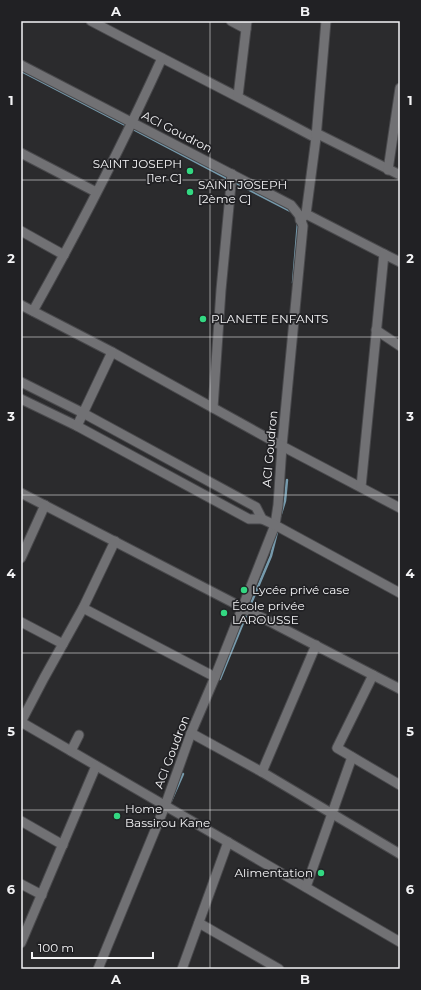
<svg xmlns="http://www.w3.org/2000/svg" width="421" height="990" font-family="Montserrat,sans-serif">
  <style>
    .lines { fill: none; stroke-linecap: round; stroke-linejoin: round }
    .stream { stroke: #769aac; stroke-width: 2.5 }
    .minor-casing { stroke: #49494c; stroke-width: 11 }
    .minor { stroke: #717174; stroke-width: 9 }
    .grid { fill: none; stroke: #f4f4f6; stroke-width: 1; stroke-opacity: 0.55 }
    .poi-dot { fill: #33d882; stroke: #212124; stroke-width: 1.5 }
    .labels { text-anchor: middle; stroke-width: 3.5; stroke-linejoin: round; paint-order: stroke }
    .street-label { font-size: 12px; fill: #f4f4f6; stroke: #212124 }
    .poi-label { font-size: 12px; fill: #f4f4f6; stroke: #212124; text-anchor: start }
    .neatline { fill: none; stroke: #f4f4f6; stroke-width: 1.5 }
    .grid-label { font-size: 13px; text-anchor: middle; font-weight: bold; fill: #f4f4f6 }
  </style>
  <rect width="100%" height="100%" fill="#2b2b2d"/>
  <g class="lines">
    <g class="stream">
      <path d="M 21,71 L 127,126"/>
      <path d="M 131,128 L 230,180"/>
      <path d="M 234,182 L 292,212"/>
      <path d="M 293,283 L 298,222"/>
      <path d="M 280,517 L 285,501 L 287,480"/>
      <path d="M 249,608 L 271,556 L 277,532"/>
      <path d="M 220,679 L 247,613"/>
      <path d="M 171,801 L 183,774"/>
    </g>
    <g class="minor-casing">
      <g id="minor">
        <path d="M 91,21 C 165,60 241,98 316,138"/>
        <path d="M 231,21 L 246,29"/>
        <path d="M 21,65 L 291,205 L 299,215 L 303,226 L 282,446 L 278,505 L 275,525 L 215,677 L 191,733 L 165,806 L 98,969"/>
        <path d="M 238,96 L 247,21"/>
        <path d="M 316,133 L 400,175"/>
        <path d="M 21,153 L 96,192"/>
        <path d="M 388,170 L 400,88"/>
        <path d="M 306,214 L 384,254"/>
        <path d="M 300,220 L 306,214 L 316,138 L 326,21"/>
        <path d="M 21,231 L 64,255"/>
        <path d="M 21,305 L 112,352 L 282,446 L 400,508"/>
        <path d="M 33,311 C 79,229 123,144 162,58"/>
        <path d="M 376,330 L 400,346"/>
        <path d="M 21,382 L 83,413 L 256,507 L 262,519"/>
        <path d="M 21,399 L 77,426 L 249,519 L 262,519 L 275,525 L 400,593"/>
        <path d="M 213,408 L 221,290 L 232,174"/>
        <path d="M 77,426 L 112,352"/>
        <path d="M 361,487 L 384,254 L 400,262"/>
        <path d="M 21,493 L 400,689"/>
        <path d="M 21,558 L 45,505"/>
        <path d="M 83,608 L 215,677"/>
        <path d="M 21,622 L 63,644"/>
        <path d="M 373,675 L 337,748 L 400,785"/>
        <path d="M 21,722 L 400,942"/>
        <path d="M 21,722 L 44,678 L 83,608 L 115,541"/>
        <path d="M 191,733 L 262,772 L 400,854"/>
        <path d="M 71,751 L 79,735"/>
        <path d="M 262,772 L 316,645"/>
        <path d="M 21,821 L 63,845"/>
        <path d="M 21,884 L 42,895"/>
        <path d="M 306,887 L 352,757"/>
        <path d="M 199,923 L 279,969"/>
        <path d="M 21,943 L 96,766"/>
        <path d="M 182,969 L 228,842"/>
      </g>
    </g>
    <use href="#minor" class="minor"/>
  </g>
  <path class="grid" d="M 210,21 L 210,969M 21,180 L 400,180M 21,337 L 400,337M 21,495 L 400,495M 21,653 L 400,653M 21,810 L 400,810"/>
  <g class="poi-dot">
    <circle cx="190" cy="171" r="4"/>
    <circle cx="190" cy="192" r="4"/>
    <circle cx="203" cy="319" r="4"/>
    <circle cx="244" cy="590" r="4"/>
    <circle cx="224" cy="613" r="4"/>
    <circle cx="117" cy="816" r="4"/>
    <circle cx="321" cy="873" r="4"/>
  </g>
  <g class="labels">
    <g class="street-label">
      <text transform="translate(177 132) rotate(27)" y="4">ACI Goudron</text>
      <text transform="translate(270 449) rotate(-85)" y="4">ACI Goudron</text>
      <text transform="translate(172 752) rotate(-69)" y="4">ACI Goudron</text>
    </g>
    <g class="poi-label">
      <text x="182" y="168" text-anchor="end">SAINT JOSEPH<tspan x="182" dy="14">[1er C]</tspan></text>
      <text x="198" y="189">SAINT JOSEPH<tspan x="198" dy="14">[2ème C]</tspan></text>
      <text x="211" y="323">PLANETE ENFANTS</text>
      <text x="252" y="594">Lycée privé case</text>
      <text x="232" y="610">École privée<tspan x="232" dy="14">LAROUSSE</tspan></text>
      <text x="125" y="813">Home<tspan x="125" dy="14">Bassirou Kane</tspan></text>
      <text x="313" y="877" text-anchor="end">Alimentation</text>
    </g>
  </g>
  <rect width="421" height="990" fill="none" stroke="#212124" stroke-width="44"/>
  <path d="M32 952v6h121v-6" fill="none" stroke="#f4f4f6" stroke-width="2"/>
  <text x="38" y="952" font-size="12" fill="#f4f4f6" stroke="#212124" stroke-width="3" paint-order="stroke">100 m</text>
  <rect x="22" y="22" width="377" height="946" class="neatline"/>
  <g class="grid-label">
    <text x="116" y="16">A</text>
    <text x="305" y="16">B</text>
    <text x="11" y="105">1</text>
    <text x="410" y="105">1</text>
    <text x="11" y="263">2</text>
    <text x="410" y="263">2</text>
    <text x="11" y="421">3</text>
    <text x="410" y="421">3</text>
    <text x="11" y="578">4</text>
    <text x="410" y="578">4</text>
    <text x="11" y="736">5</text>
    <text x="410" y="736">5</text>
    <text x="11" y="894">6</text>
    <text x="410" y="894">6</text>
    <text x="116" y="984">A</text>
    <text x="305" y="984">B</text>
  </g>
</svg>
